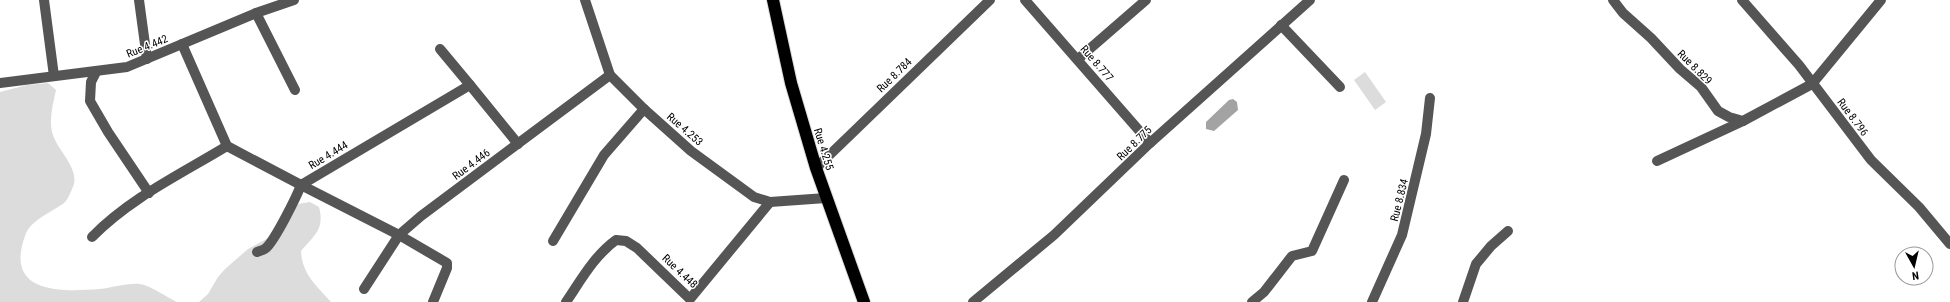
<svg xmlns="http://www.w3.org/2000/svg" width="1950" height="302" font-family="'Roboto Condensed',sans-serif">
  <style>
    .green { fill: #dcdcdc }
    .water { fill: #a3a3a3 }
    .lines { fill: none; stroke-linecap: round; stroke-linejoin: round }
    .highway-casing { stroke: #dbdbdb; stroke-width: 14 }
    .minor { stroke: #555; stroke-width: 10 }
    .highway { stroke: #000; stroke-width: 12 }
    .labels { text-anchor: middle; stroke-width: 3; stroke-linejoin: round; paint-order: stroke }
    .street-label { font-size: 11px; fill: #000; stroke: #fff }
  </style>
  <rect width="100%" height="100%" fill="#fff"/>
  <g class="green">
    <path d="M 1365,72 L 1386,102 L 1375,110 L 1354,80 Z"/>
    <path d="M 48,83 L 56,90 C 53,104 49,118 52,132 C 56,149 78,166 74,184 C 72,189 68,200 64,203 C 52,212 30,220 25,236 C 4,294 61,292 100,289 C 112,288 126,283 139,284 C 148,284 168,298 177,302 L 0,302 L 0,92 L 27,85 Z"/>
    <path d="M 310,202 L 319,207 C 325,230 314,235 301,251 C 302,274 316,285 331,302 L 199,302 L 208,294 L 218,277 L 225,269 L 248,249 L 274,235 L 282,229 L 298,204 Z"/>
  </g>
  <path class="water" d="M 1233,99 L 1237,102 L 1238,110 L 1214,131 L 1206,129 L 1206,122 L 1229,100 Z"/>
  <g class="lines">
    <g class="highway-casing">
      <path id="highway" d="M 773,0 L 791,83 L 816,168 L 864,302"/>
    </g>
    <g class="minor">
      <path d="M 44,0 L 54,76"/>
      <path d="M 139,0 L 147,59"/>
      <path d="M 585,0 L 610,75 L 644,109 L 691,151 L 754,197 L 770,202 L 826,198"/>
      <path d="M 1025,0 L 1150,143"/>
      <path d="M 1613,0 L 1623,13 L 1651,38 L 1680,69 L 1701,87 L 1718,111 L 1729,117 L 1743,121 L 1812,84 L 1881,0"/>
      <path d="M 1742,0 L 1799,65 L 1871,160 L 1919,207 L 1950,244"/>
      <path d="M 256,13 L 295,90"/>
      <path d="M 1281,25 L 1340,87"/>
      <path d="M 182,44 L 227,146 L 301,185 L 470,85 L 518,144"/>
      <path d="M 440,49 L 470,85"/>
      <path d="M 1078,59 L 1146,0"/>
      <path d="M 96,72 L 91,82 L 90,101 L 108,132 L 149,193"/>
      <path d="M 0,83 L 127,67 L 256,13 L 294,0"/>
      <path d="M 1657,161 L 1743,121"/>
      <path d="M 816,168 L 990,0"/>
      <path d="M 92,237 C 130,198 181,174 227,146"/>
      <path d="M 553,241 L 604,155 L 644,109"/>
      <path d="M 257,252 C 259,251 264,250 266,248 C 275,240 296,198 301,185 L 399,235 L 447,263 L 447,268 L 433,302"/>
      <path d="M 364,289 L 399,235 L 421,216 L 610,75"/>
      <path d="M 566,302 C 581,280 594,256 616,240 L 626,241 L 637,248 L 690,299 L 770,202"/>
      <path d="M 973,302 L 1054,235 L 1150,143 L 1310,0"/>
      <path d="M 1252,302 L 1264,292 L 1292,256 L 1312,251 L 1344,180"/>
      <path d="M 1372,302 L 1402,235 L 1426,134 L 1430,98"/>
      <path d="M 1463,302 L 1476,264 L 1491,246 L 1508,231"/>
    </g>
    <use href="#highway" class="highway"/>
  </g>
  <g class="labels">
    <g class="street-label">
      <text transform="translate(147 46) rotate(-22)" y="4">Rue 4.442</text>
      <text transform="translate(1097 63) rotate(49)" y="4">Rue 8.777</text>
      <text transform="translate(1695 67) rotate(45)" y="4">Rue 8.829</text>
      <text transform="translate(894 75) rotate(-44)" y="4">Rue 8.784</text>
      <text transform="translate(1853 117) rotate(53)" y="4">Rue 8.796</text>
      <text transform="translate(685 129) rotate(41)" y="4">Rue 4.253</text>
      <text transform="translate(1134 143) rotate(-44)" y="4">Rue 8.775</text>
      <text transform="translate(824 149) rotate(73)" y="4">Rue 4.255</text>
      <text transform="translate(328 155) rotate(-31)" y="4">Rue 4.444</text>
      <text transform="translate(471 164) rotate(-37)" y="4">Rue 4.446</text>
      <text transform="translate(1399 200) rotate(-76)" y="4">Rue 8.834</text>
      <text transform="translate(680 271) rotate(43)" y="4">Rue 4.448</text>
    </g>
  </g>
  <g transform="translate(1914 266) rotate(172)"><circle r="19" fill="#ffffff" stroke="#999999"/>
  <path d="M0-3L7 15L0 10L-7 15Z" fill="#000000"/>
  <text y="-6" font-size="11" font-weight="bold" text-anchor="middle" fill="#000000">N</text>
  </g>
</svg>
